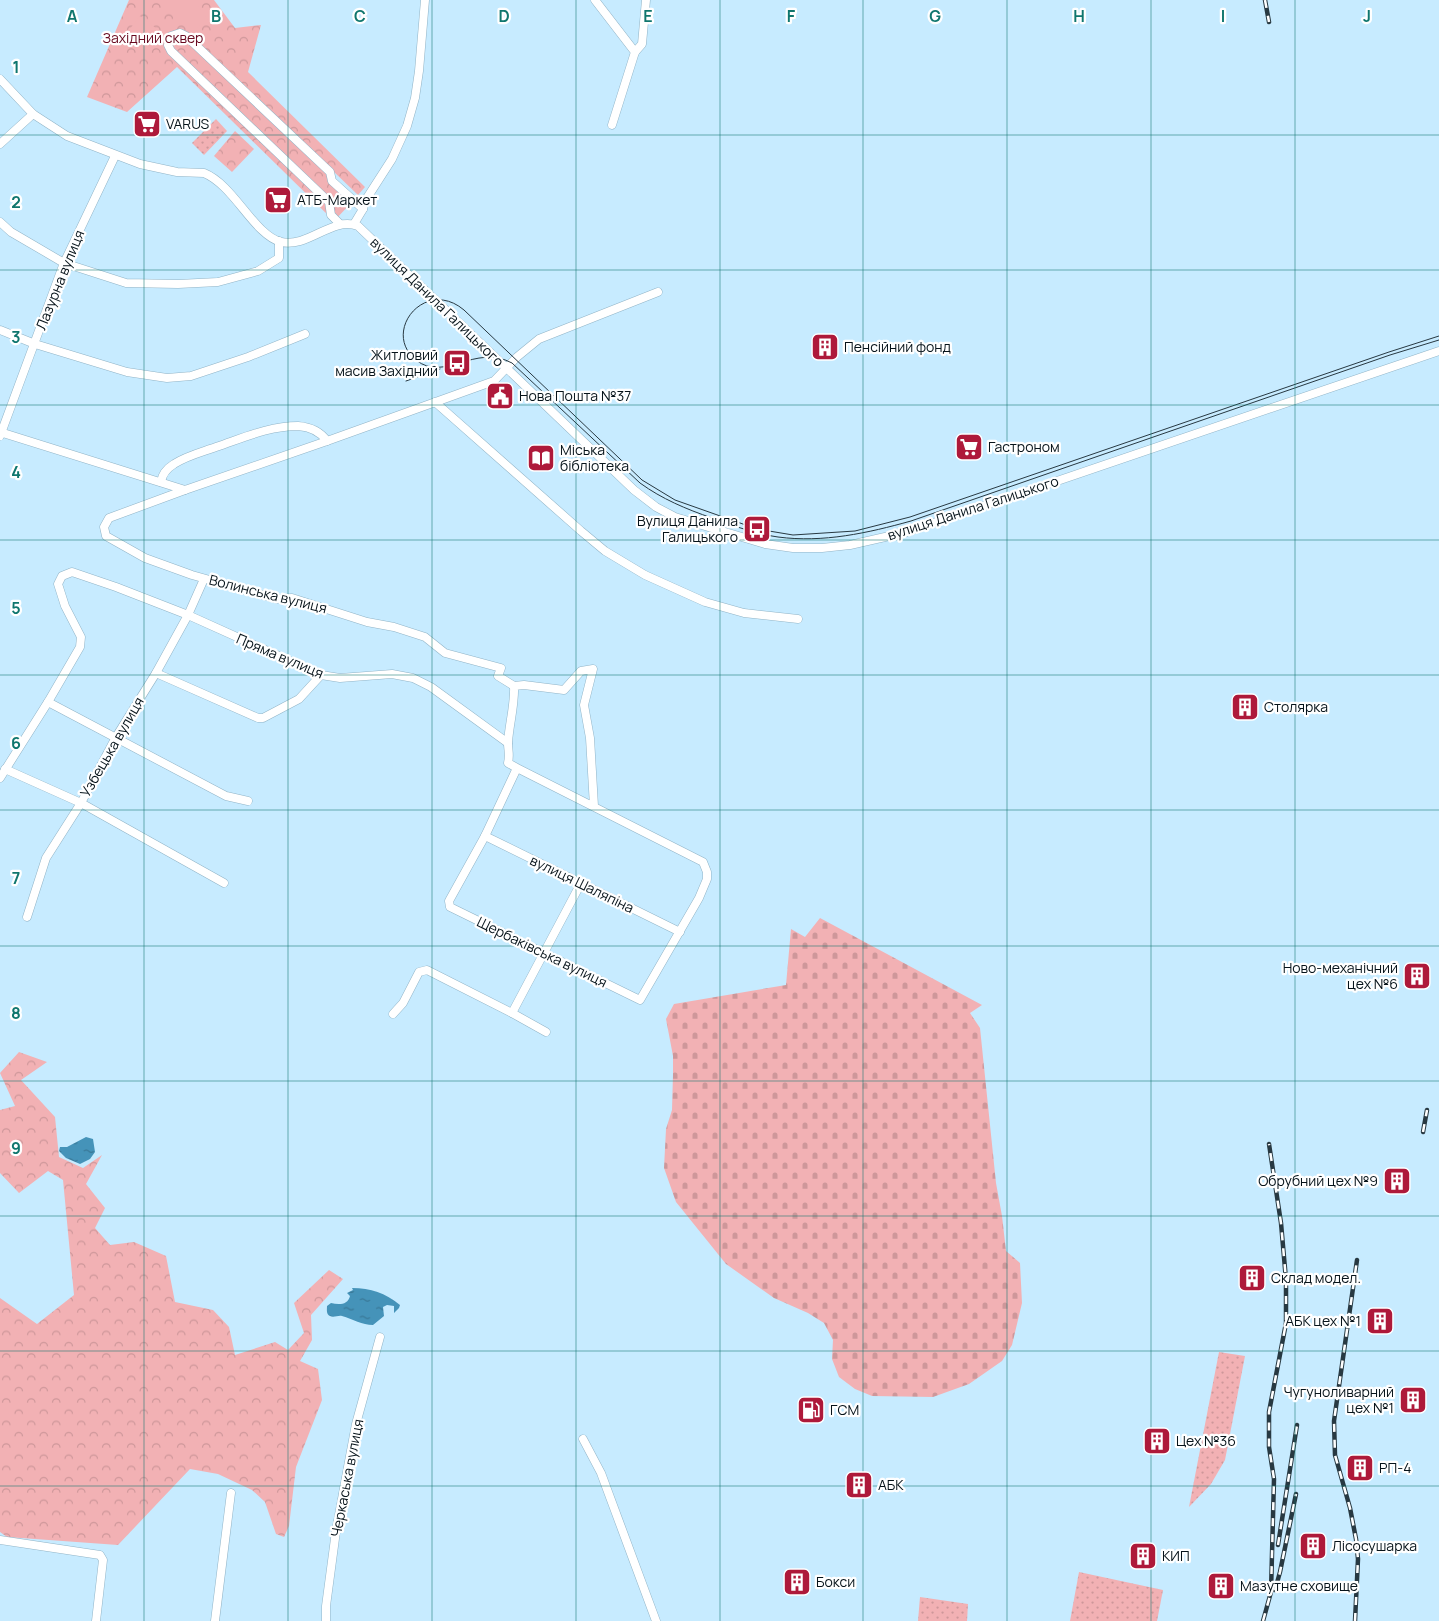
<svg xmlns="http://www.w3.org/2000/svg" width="1439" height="1621" font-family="Manrope,sans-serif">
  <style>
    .grass { fill: url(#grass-dots) }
    .forest { fill: url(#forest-crowns) }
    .cemetery { fill: url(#cemetery-stones) }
    .garden { fill: #f2b1b4 }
    .water { fill: url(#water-ripples) }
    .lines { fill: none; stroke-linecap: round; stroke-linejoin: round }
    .minor-casing { stroke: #91b4c7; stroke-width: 9 }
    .minor { stroke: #fff; stroke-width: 8 }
    .tram { stroke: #283942; stroke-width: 1 }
    .rail-casing { stroke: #283942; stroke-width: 4.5 }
    .rail { stroke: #fff; stroke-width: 2.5; stroke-dasharray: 8; stroke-linecap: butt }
    .grid { fill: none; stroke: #0f766e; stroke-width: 1; stroke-opacity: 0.55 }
    .labels { text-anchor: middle; stroke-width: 4.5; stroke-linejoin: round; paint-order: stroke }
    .park-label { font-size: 14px; fill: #68091f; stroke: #fff }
    .poi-label { font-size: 14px; fill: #06131a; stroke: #fff; text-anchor: start }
    .street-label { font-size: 14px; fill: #06131a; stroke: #fff }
    .grid-label { font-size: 16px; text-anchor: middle; font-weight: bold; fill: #0f766e; stroke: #fff; stroke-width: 4.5; stroke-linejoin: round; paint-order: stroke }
  </style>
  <defs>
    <pattern id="grass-dots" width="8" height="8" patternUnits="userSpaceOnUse" patternTransform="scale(1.25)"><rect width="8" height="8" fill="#f2b1b4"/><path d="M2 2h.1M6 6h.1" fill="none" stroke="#ce979a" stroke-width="1.8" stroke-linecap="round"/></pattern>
    <pattern id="forest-crowns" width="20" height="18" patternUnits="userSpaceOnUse" patternTransform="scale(1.25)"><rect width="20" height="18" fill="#f2b1b4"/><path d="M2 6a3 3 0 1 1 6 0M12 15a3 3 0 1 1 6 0" fill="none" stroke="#ce979a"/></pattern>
    <pattern id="cemetery-stones" width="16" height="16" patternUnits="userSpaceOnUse" patternTransform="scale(1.25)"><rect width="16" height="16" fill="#f2b1b4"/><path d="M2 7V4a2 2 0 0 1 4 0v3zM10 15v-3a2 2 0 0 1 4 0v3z" fill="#ce979a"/></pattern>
    <pattern id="water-ripples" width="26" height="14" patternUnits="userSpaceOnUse" patternTransform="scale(1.25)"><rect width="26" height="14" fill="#4593b9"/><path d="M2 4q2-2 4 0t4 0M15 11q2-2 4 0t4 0" fill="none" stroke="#387796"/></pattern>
  </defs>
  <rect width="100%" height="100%" fill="#c7ebff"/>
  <g class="grass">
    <path d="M 216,119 L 227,131 L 204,155 L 192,143 Z"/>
    <path d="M 1219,1352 L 1245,1356 L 1225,1460 L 1211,1484 L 1189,1507 Z"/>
    <path d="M 1079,1572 L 1163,1590 L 1157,1621 L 1070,1621 Z"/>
    <path d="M 920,1597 L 968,1604 L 967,1621 L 918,1621 Z"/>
  </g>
  <g class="forest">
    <path d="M 129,0 L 214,0 L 235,28 L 261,25 L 248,72 L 365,187 L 358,195 L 332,170 L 332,181 L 353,201 L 334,221 L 177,67 L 127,112 L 87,97 Z"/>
    <path d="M 235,131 L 254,149 L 232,172 L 214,156 Z"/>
    <path d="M 19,1052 L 47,1062 L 21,1080 L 55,1117 L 59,1157 L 83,1168 L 102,1155 L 86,1184 L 105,1208 L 95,1228 L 110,1245 L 134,1242 L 166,1256 L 175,1302 L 213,1310 L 229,1327 L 235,1355 L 275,1342 L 288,1350 L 304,1333 L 294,1303 L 329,1270 L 343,1279 L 311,1315 L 312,1340 L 300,1361 L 318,1369 L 322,1400 L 296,1467 L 289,1526 L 284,1537 L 276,1534 L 265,1502 L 252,1490 L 218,1474 L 190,1469 L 118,1545 L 7,1537 L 0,1532 L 0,1298 L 37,1324 L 74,1295 L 63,1180 L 48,1171 L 19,1193 L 0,1173 L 0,1110 L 15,1106 L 0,1073 Z"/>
  </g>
  <path class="cemetery" d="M 820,918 L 982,1005 L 970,1013 L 980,1028 L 996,1183 L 1002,1216 L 1006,1251 L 1020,1263 L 1022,1303 L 1012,1345 L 1002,1361 L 969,1384 L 933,1397 L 872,1396 L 855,1389 L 839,1377 L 832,1359 L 833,1340 L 824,1323 L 808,1313 L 774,1298 L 726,1264 L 676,1202 L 664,1168 L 666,1129 L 672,1110 L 673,1074 L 673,1056 L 666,1019 L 674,1004 L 786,985 L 791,929 L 805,937 Z"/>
  <g class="garden">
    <path d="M 168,0 L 194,0 L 208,20 L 190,33 L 166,1 Z"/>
    <path d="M 140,16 L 157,29 L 142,48 L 125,35 Z"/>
  </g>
  <g class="water">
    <path d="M 86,1137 L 93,1139 L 95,1152 L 90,1159 L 80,1164 L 66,1158 L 59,1151 L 60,1147 L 67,1147 Z"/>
    <path d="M 352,1288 C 371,1288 385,1293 400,1305 L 399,1308 L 394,1313 L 394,1306 L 387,1305 L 383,1307 L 384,1316 L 373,1325 C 362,1325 353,1319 342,1316 C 338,1315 334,1318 330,1316 C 326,1314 327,1310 327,1306 L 331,1303 C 339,1305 348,1305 350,1296 L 347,1293 L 353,1290 Z"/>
  </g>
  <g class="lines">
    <g class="minor-casing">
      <g id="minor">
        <path d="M 595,0 L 635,52 L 612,125"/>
        <path d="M 635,52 L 642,44 L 646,0"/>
        <path d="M 0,79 L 33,114 L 67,136 L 140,164 L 177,172 L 204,173 C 234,185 254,235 281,242 C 309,248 332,216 358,226 L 634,490 L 656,507 L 675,517 L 765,544 L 793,548 L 822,548 L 850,545 L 907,532 L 1439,351"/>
        <path d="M 0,144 L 33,114"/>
        <path d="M 0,222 L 11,232 L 64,263 L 126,283 L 178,284 L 218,282 L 258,271 L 279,258 L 279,241"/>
        <path d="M 340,224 L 331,215 L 329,202 L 171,51 L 168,45 L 171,36 L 180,33 L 186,36 L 330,172 L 332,181 L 363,209"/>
        <path d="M 354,224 L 363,209 L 365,201 L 392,159 L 407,126 L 415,98 L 419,71 L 425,0"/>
        <path d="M 0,330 L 35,344 L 127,372 L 167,378 L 191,376 L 248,357 L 305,334"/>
        <path d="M 435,402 L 581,531 L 605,551 L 645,575 L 705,602 L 744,613 L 798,619"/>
        <path d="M 0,432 L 185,490 L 327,441 L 494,381 L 517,357 L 539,339 L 658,292"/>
        <path d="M 0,436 L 64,263 L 115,156"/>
        <path d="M 161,482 C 162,474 166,469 174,464 C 186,456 202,452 216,447 C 243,438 269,426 298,426 C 311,427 320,431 327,441"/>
        <path d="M 185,490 L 109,518 L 104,527 L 106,536 L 145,558 L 192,575 L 277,599 L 292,598 L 367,622 L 394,627 L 425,637 L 445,653 L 501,668 L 498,676 L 514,686"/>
        <path d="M 156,673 L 258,718 L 263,718 L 299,699 L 321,675"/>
        <path d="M 48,702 L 226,796 L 248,801"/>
        <path d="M 517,768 L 485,836 L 449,901 L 450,907 L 640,1000 L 699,898 L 707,879 L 707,872 L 703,862 L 517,768 L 508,763 C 510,755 508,750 508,743 C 509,724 515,705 514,686 L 524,685 L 564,690 L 581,671 L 593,669 L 584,705 L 590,738 L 594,806"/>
        <path d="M 5,769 L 81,803 L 224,883"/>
        <path d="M 0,778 L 48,702 L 80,647 L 81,637 L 65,606 L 58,584 L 62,576 L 72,572 L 116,587 L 188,615 L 321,675 L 340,678 L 392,674 L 413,678 L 431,687 L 508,743"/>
        <path d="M 485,836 L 680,932"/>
        <path d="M 27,917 L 46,858 L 81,803 L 116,737 L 156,673 L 188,615 L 204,579"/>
        <path d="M 512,1013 L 581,883"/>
        <path d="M 393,1014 L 403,1003 L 419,972 L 427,970 L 512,1013 L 546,1032"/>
        <path d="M 583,1439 L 601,1473 L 656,1621"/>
        <path d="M 0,1540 L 100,1555 L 103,1560 L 96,1621"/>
        <path d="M 215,1621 L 231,1493"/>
        <path d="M 326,1621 L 326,1606 L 336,1531 L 356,1424 L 380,1337"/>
      </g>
    </g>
    <use href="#minor" class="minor"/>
    <g class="tram">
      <path d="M 1439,336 L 1389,352 L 910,517 L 855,531 L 793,535 L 757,529 L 675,500 L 642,480 L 464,310 C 425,277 381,332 416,360 C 444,383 475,343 512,363 L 640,483 C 662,499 686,509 712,518 C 734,526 756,534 778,537 C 823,543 868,533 911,521 L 1390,355 L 1439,340"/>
      <path d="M 406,381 L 440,369"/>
    </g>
    <g class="rail-casing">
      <g id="rail">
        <path d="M 1265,0 L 1269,22"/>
        <path d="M 1423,1132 L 1427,1110"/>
        <path d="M 1278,1545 L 1297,1425"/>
        <path d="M 1275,1590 L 1280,1572 L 1296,1494"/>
        <path d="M 1263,1621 L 1271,1592 L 1274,1479 L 1269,1447 L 1269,1412 L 1286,1323 L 1286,1280 L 1281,1223 L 1269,1144"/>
        <path d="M 1355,1621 L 1358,1559 L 1356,1539 L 1350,1508 L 1335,1455 L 1334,1421 L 1357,1260"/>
      </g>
    </g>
    <use href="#rail" class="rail"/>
  </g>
  <path class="grid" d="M 144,0 L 144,1621M 288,0 L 288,1621M 432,0 L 432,1621M 576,0 L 576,1621M 720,0 L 720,1621M 863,0 L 863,1621M 1007,0 L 1007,1621M 1151,0 L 1151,1621M 1295,0 L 1295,1621M 0,135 L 1439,135M 0,270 L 1439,270M 0,405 L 1439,405M 0,540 L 1439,540M 0,675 L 1439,675M 0,810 L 1439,810M 0,946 L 1439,946M 0,1081 L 1439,1081M 0,1216 L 1439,1216M 0,1351 L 1439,1351M 0,1486 L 1439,1486"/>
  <defs>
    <g id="supermarket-square" transform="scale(1.4375)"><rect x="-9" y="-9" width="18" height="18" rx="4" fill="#ae193a" stroke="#fff"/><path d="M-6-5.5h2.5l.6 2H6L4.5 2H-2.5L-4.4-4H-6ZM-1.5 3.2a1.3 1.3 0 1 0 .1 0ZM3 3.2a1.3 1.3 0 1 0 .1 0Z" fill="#fff"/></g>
    <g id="building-square" transform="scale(1.4375)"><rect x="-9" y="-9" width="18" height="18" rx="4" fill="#ae193a" stroke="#fff"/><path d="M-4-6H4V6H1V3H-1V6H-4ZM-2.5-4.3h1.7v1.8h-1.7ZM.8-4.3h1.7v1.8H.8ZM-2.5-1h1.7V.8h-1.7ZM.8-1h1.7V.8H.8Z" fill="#fff"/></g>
    <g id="bus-square" transform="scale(1.4375)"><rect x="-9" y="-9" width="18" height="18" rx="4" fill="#ae193a" stroke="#fff"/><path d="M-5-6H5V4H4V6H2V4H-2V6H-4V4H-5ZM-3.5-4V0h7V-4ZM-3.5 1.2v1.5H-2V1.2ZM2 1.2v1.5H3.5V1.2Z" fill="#fff"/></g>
    <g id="civic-square" transform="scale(1.4375)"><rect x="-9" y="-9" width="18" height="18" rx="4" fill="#ae193a" stroke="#fff"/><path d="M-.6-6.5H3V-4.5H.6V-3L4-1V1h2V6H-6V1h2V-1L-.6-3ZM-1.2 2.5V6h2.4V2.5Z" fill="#fff"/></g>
    <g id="library-square" transform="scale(1.4375)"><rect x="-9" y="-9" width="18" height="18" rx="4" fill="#ae193a" stroke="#fff"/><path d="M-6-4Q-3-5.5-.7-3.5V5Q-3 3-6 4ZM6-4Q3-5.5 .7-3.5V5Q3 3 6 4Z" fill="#fff"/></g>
    <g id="fuel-square" transform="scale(1.4375)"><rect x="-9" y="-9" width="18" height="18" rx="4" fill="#ae193a" stroke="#fff"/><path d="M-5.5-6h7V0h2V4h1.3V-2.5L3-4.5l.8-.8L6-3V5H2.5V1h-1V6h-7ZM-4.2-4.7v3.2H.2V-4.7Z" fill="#fff"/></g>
  </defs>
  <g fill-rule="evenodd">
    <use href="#supermarket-square" x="147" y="124"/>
    <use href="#supermarket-square" x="278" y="200"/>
    <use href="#building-square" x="825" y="347"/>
    <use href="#bus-square" x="457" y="363"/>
    <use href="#civic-square" x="500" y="396"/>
    <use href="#supermarket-square" x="969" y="447"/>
    <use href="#library-square" x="541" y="458"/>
    <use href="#bus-square" x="757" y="529"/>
    <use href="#building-square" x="1245" y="707"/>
    <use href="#building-square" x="1417" y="976"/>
    <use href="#building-square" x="1397" y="1181"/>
    <use href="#building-square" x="1252" y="1278"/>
    <use href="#building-square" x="1380" y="1321"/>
    <use href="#building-square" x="1413" y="1400"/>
    <use href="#fuel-square" x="811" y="1410"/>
    <use href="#building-square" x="1157" y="1441"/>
    <use href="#building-square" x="1360" y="1468"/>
    <use href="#building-square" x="859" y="1485"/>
    <use href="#building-square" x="1313" y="1546"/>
    <use href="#building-square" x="1143" y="1556"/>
    <use href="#building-square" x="797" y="1582"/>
    <use href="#building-square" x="1221" y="1586"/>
  </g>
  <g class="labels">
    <g class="park-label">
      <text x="153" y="43">Західний сквер</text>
    </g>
    <g class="poi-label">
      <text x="166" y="129">VARUS</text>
      <text x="297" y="205">АТБ-Маркет</text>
      <text x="844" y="352">Пенсійний фонд</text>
      <text x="438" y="360" text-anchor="end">Житловий<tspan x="438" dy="16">масив Західний</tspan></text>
      <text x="519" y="401">Нова Пошта №37</text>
      <text x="988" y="452">Гастроном</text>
      <text x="560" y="455">Міська<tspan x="560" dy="16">бібліотека</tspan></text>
      <text x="738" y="526" text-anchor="end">Вулиця Данила<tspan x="738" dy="16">Галицького</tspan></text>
      <text x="1264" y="712">Столярка</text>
      <text x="1398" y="973" text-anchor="end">Ново-механічний<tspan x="1398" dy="16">цех №6</tspan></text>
      <text x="1378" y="1186" text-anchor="end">Обрубний цех №9</text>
      <text x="1271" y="1283">Склад модел.</text>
      <text x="1361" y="1326" text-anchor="end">АБК цех №1</text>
      <text x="1394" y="1397" text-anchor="end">Чугуноливарний<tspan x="1394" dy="16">цех №1</tspan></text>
      <text x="830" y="1415">ГСМ</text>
      <text x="1176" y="1446">Цех №36</text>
      <text x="1379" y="1473">РП-4</text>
      <text x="878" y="1490">АБК</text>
      <text x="1332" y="1551">Лісосушарка</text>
      <text x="1162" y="1561">КИП</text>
      <text x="816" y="1587">Бокси</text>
      <text x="1240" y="1591">Мазутне сховище</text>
    </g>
    <g class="street-label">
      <text transform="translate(60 280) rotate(-68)" y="5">Лазурна вулиця</text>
      <text transform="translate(437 302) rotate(44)" y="5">вулиця Данила Галицького</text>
      <text transform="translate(973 508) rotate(-18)" y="5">вулиця Данила Галицького</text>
      <text transform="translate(268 594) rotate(14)" y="5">Волинська вулиця</text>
      <text transform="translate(280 656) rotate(23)" y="5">Пряма вулиця</text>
      <text transform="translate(112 747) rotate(-60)" y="5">Узбецька вулиця</text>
      <text transform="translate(582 884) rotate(26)" y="5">вулиця Шаляпіна</text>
      <text transform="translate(542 952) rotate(26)" y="5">Щербаківська вулиця</text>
      <text transform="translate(347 1478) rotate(-79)" y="5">Черкаська вулиця</text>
    </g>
  </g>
  <g class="grid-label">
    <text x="72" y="22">A</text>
    <text x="216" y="22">B</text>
    <text x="360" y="22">C</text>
    <text x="504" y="22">D</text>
    <text x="648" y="22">E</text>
    <text x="791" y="22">F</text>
    <text x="935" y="22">G</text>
    <text x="1079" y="22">H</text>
    <text x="1223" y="22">I</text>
    <text x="1367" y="22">J</text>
    <text x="16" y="73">1</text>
    <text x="16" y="208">2</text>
    <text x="16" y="343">3</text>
    <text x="16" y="478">4</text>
    <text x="16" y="614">5</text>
    <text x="16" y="749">6</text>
    <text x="16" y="884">7</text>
    <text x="16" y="1019">8</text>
    <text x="16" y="1154">9</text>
  </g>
</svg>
